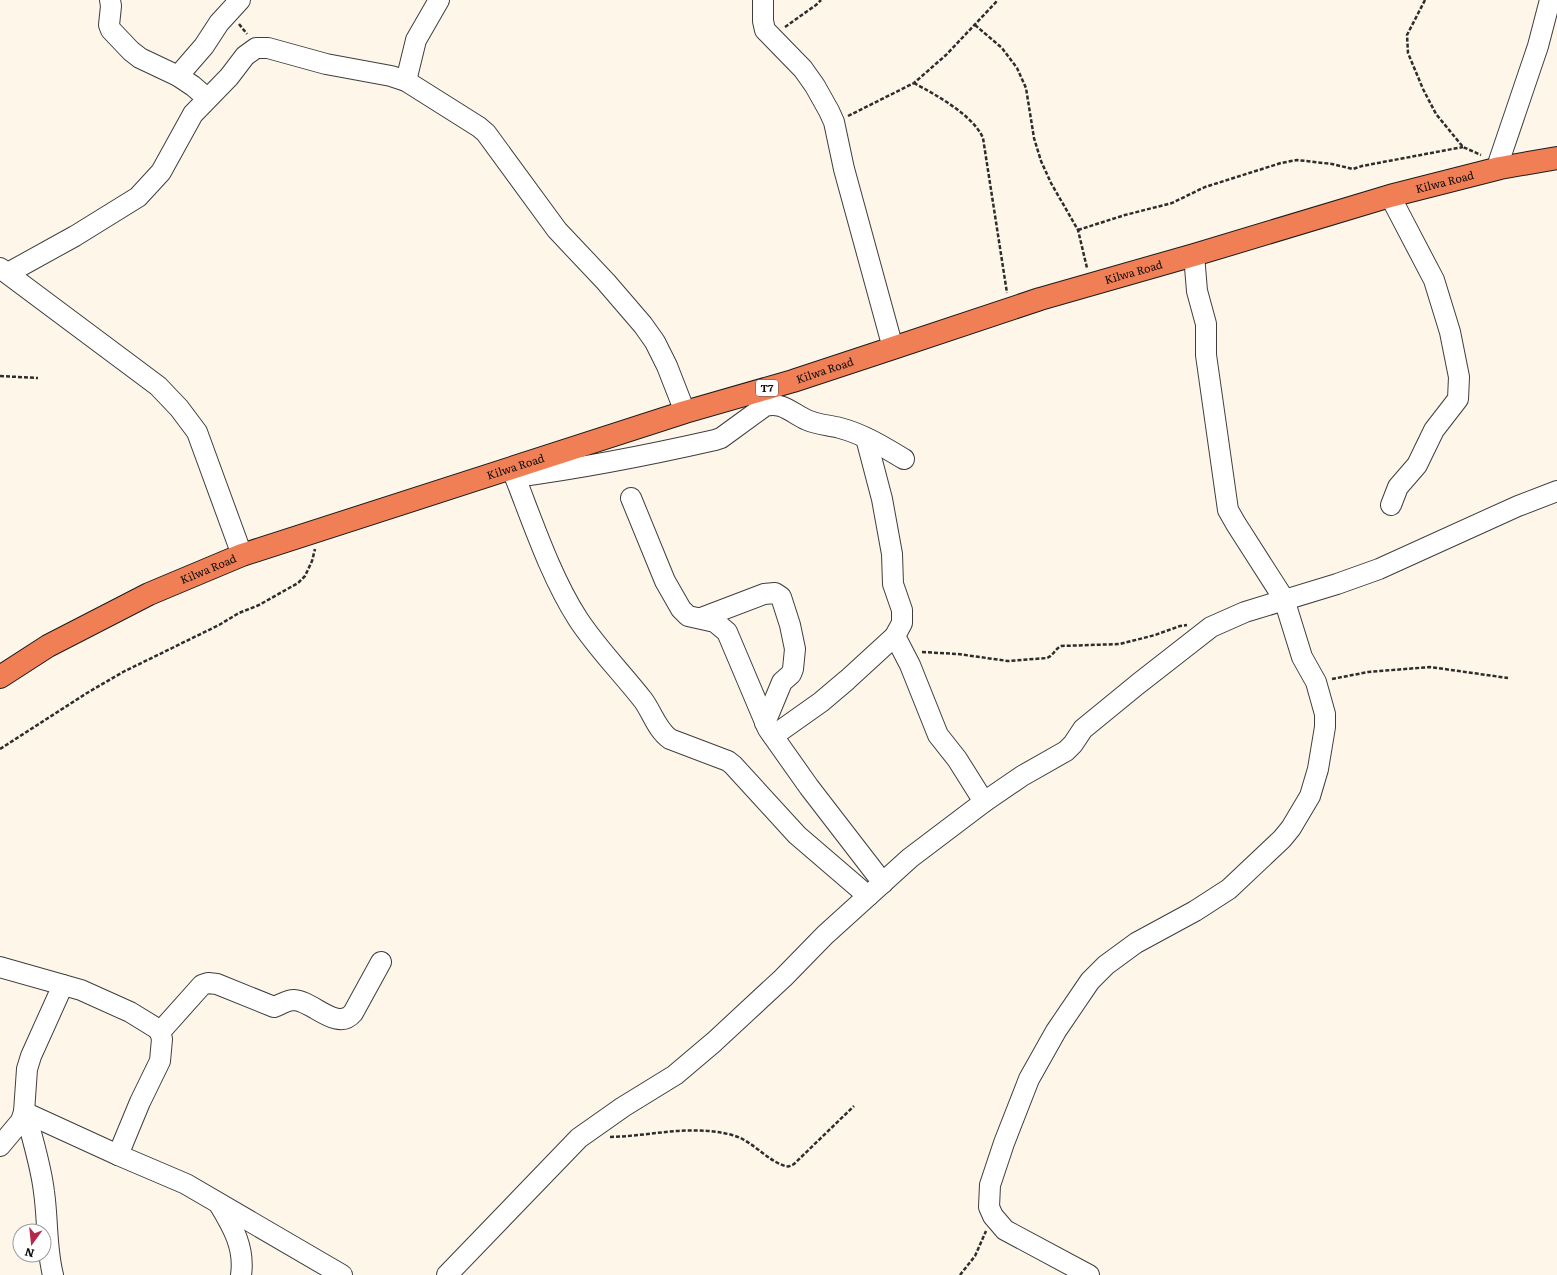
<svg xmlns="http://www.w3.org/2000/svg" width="1557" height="1275" font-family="Literata,serif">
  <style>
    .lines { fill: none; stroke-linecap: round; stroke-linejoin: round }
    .minor-casing { stroke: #3e3e3e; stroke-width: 22 }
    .highway-casing { stroke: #1c1c1c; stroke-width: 24 }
    .path { stroke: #2d2d2d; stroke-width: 2.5; stroke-dasharray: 4 2; stroke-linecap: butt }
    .minor { stroke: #fff; stroke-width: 20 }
    .highway { stroke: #f07f56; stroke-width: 22 }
    .labels { text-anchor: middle; stroke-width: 4; stroke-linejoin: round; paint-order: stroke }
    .shield { fill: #fff; stroke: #545454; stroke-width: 1 }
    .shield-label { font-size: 10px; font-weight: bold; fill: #0b0b0b }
    .street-label { font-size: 11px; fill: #0b0b0b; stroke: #fff }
  </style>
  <rect width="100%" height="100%" fill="#fef6e9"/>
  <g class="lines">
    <g class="minor-casing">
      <g id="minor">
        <path d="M 110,0 L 111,6 L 109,25 L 111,30 L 131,51 L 140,58 L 178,76 L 193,86 L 207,98"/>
        <path d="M 763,0 L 763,21 L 765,30 L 803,69 L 815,86 L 829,111 L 834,122 L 844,169 L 893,348"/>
        <path d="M 178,76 L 204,46 L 219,23 L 240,0"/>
        <path d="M 406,81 L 416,40 L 439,0"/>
        <path d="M 1500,168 L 1499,161 L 1538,46 L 1550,0"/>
        <path d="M 1390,196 L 1434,280 L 1450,332 L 1459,377 L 1458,399 L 1434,430 L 1417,465 L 1398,487 L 1391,505"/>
        <path d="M 0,268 L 158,386 L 179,408 L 197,432 L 242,555"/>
        <path d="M 8,273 L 75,236 L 138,197 L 161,172 L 193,114 L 229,77 L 245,56 L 256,48 L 268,48 L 326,64 L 391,76 L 406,81 L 479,127 L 486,133 L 557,230 L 606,282 L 643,325 L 655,342 L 667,366 L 685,412"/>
        <path d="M 513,467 L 515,477 C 533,523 551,577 578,619 C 597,648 621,672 643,700 C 652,712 657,730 670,739 L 728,761 L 733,765 L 797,835 L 868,896"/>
        <path d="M 515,477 C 583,468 649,455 715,440 L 721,438 L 765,406 C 782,401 793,414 807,420 C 818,425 829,425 840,428 C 863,434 884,447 904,459"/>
        <path d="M 631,498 L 665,581 L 681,609 L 688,616 L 715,622 L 727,632 L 768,729 L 809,787 L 883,883"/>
        <path d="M 701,618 L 764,594 L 775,593 L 781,597 L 790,625 L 795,649 L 793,669 L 791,674 L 782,682 L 765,723"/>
        <path d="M 895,636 L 910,665 L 938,735 L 957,759 L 984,802"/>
        <path d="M 773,736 L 821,702 L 847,680 L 895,636 L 902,623 L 902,610 L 893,584 L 892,554 L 882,499 L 866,438"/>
        <path d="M 0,967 L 81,990 L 130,1012 L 156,1028 L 160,1032 L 162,1039 L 160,1061 L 140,1102 L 118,1155"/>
        <path d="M 160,1032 L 202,985 L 208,983 L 217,984 L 274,1007 C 280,1005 287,1000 294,1000 C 313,1001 337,1032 353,1013 L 381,962"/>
        <path d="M 24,1112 L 118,1155 L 186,1184 L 342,1275"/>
        <path d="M 26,1113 C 32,1139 41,1165 44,1192 C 48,1219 46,1248 53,1275"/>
        <path d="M 0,1146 L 21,1121 L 24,1112 L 27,1069 L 31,1056 L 63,985"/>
        <path d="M 219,1204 C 233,1227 245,1248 241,1275"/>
        <path d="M 447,1275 L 579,1138 L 623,1107 L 675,1075 L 714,1042 L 783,978 L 825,935 L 910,858 L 984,802 L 1022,776 L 1066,751 L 1073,744 L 1083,729 L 1138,684 L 1211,627 L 1245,612 L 1337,584 L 1379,569 L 1518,506 L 1557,491"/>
        <path d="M 1089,1275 L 1005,1230 L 993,1216 L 989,1207 L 990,1185 L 1004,1143 L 1029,1079 L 1056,1031 L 1090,981 L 1106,965 L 1136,943 L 1195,911 L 1229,889 L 1282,839 L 1291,828 L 1310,796 L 1318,769 L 1325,727 L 1325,714 L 1316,682 L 1302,657 L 1284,599 L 1236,524 L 1228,510 L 1206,355 L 1206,324 L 1197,291 L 1194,255"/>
      </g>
    </g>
    <g class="highway-casing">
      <g id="highway">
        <path id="s1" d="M 0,677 L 48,646 L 149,594 L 242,555 L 685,412 L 793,381 L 893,348 L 1040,299 L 1194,255 L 1390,196 L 1500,168 L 1557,158"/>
      </g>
    </g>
    <g class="path">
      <path d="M 1425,0 L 1407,35 L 1408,53 L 1423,89 L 1436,114 L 1463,147 L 1481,155"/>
      <path d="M 239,24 L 247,34"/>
      <path d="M 975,25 L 1002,48 L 1017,68 L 1026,88 L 1034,138 L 1041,161 L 1051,183 L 1078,230 L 1087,268"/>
      <path d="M 785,27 L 816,5 L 821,0"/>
      <path d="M 914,83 C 936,95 973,115 983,138 L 1007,293"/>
      <path d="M 848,116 L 914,83 L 946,55 L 998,0"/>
      <path d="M 1078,230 L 1125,215 L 1172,203 L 1205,187 L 1281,163 L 1297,160 L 1332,164 L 1353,169 L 1362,166 L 1463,147"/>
      <path d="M 0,376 L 38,378"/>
      <path d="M 922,652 L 958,654 L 1008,661 L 1047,658 C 1053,656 1055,649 1061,646 L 1120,644 L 1155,635 L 1180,626 L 1187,625"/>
      <path d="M 1332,679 L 1368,672 L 1430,667 L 1508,678"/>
      <path d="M 0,749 L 87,693 L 123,672 L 219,625 L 239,613 L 259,605 L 298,583 L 305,576 L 312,561 L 315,549"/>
      <path d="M 610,1137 C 652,1136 690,1124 732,1135 C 752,1140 766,1160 785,1166 C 788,1167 791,1166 794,1164 L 854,1106"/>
      <path d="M 960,1275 L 975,1256 L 986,1231"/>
    </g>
    <use href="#minor" class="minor"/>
    <use href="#highway" class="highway"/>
  </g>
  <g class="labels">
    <rect class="shield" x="756" y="380" width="22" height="16" rx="3"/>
    <g class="shield-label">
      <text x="767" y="392">T7</text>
    </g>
    <g class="street-label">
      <text dy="4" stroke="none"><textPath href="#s1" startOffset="1531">Kilwa Road</textPath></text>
      <text dy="4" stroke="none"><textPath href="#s1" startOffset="1207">Kilwa Road</textPath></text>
      <text dy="4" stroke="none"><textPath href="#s1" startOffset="883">Kilwa Road</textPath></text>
      <text dy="4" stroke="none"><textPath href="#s1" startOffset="559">Kilwa Road</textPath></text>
      <text dy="4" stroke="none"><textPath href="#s1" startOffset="235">Kilwa Road</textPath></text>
    </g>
  </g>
  <g transform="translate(32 1243) rotate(195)"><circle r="19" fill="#ffffff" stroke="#9d9d9d"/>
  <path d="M0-3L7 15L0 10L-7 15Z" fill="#b62849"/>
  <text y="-6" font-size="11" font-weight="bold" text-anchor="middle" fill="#0b0b0b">N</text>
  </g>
</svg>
